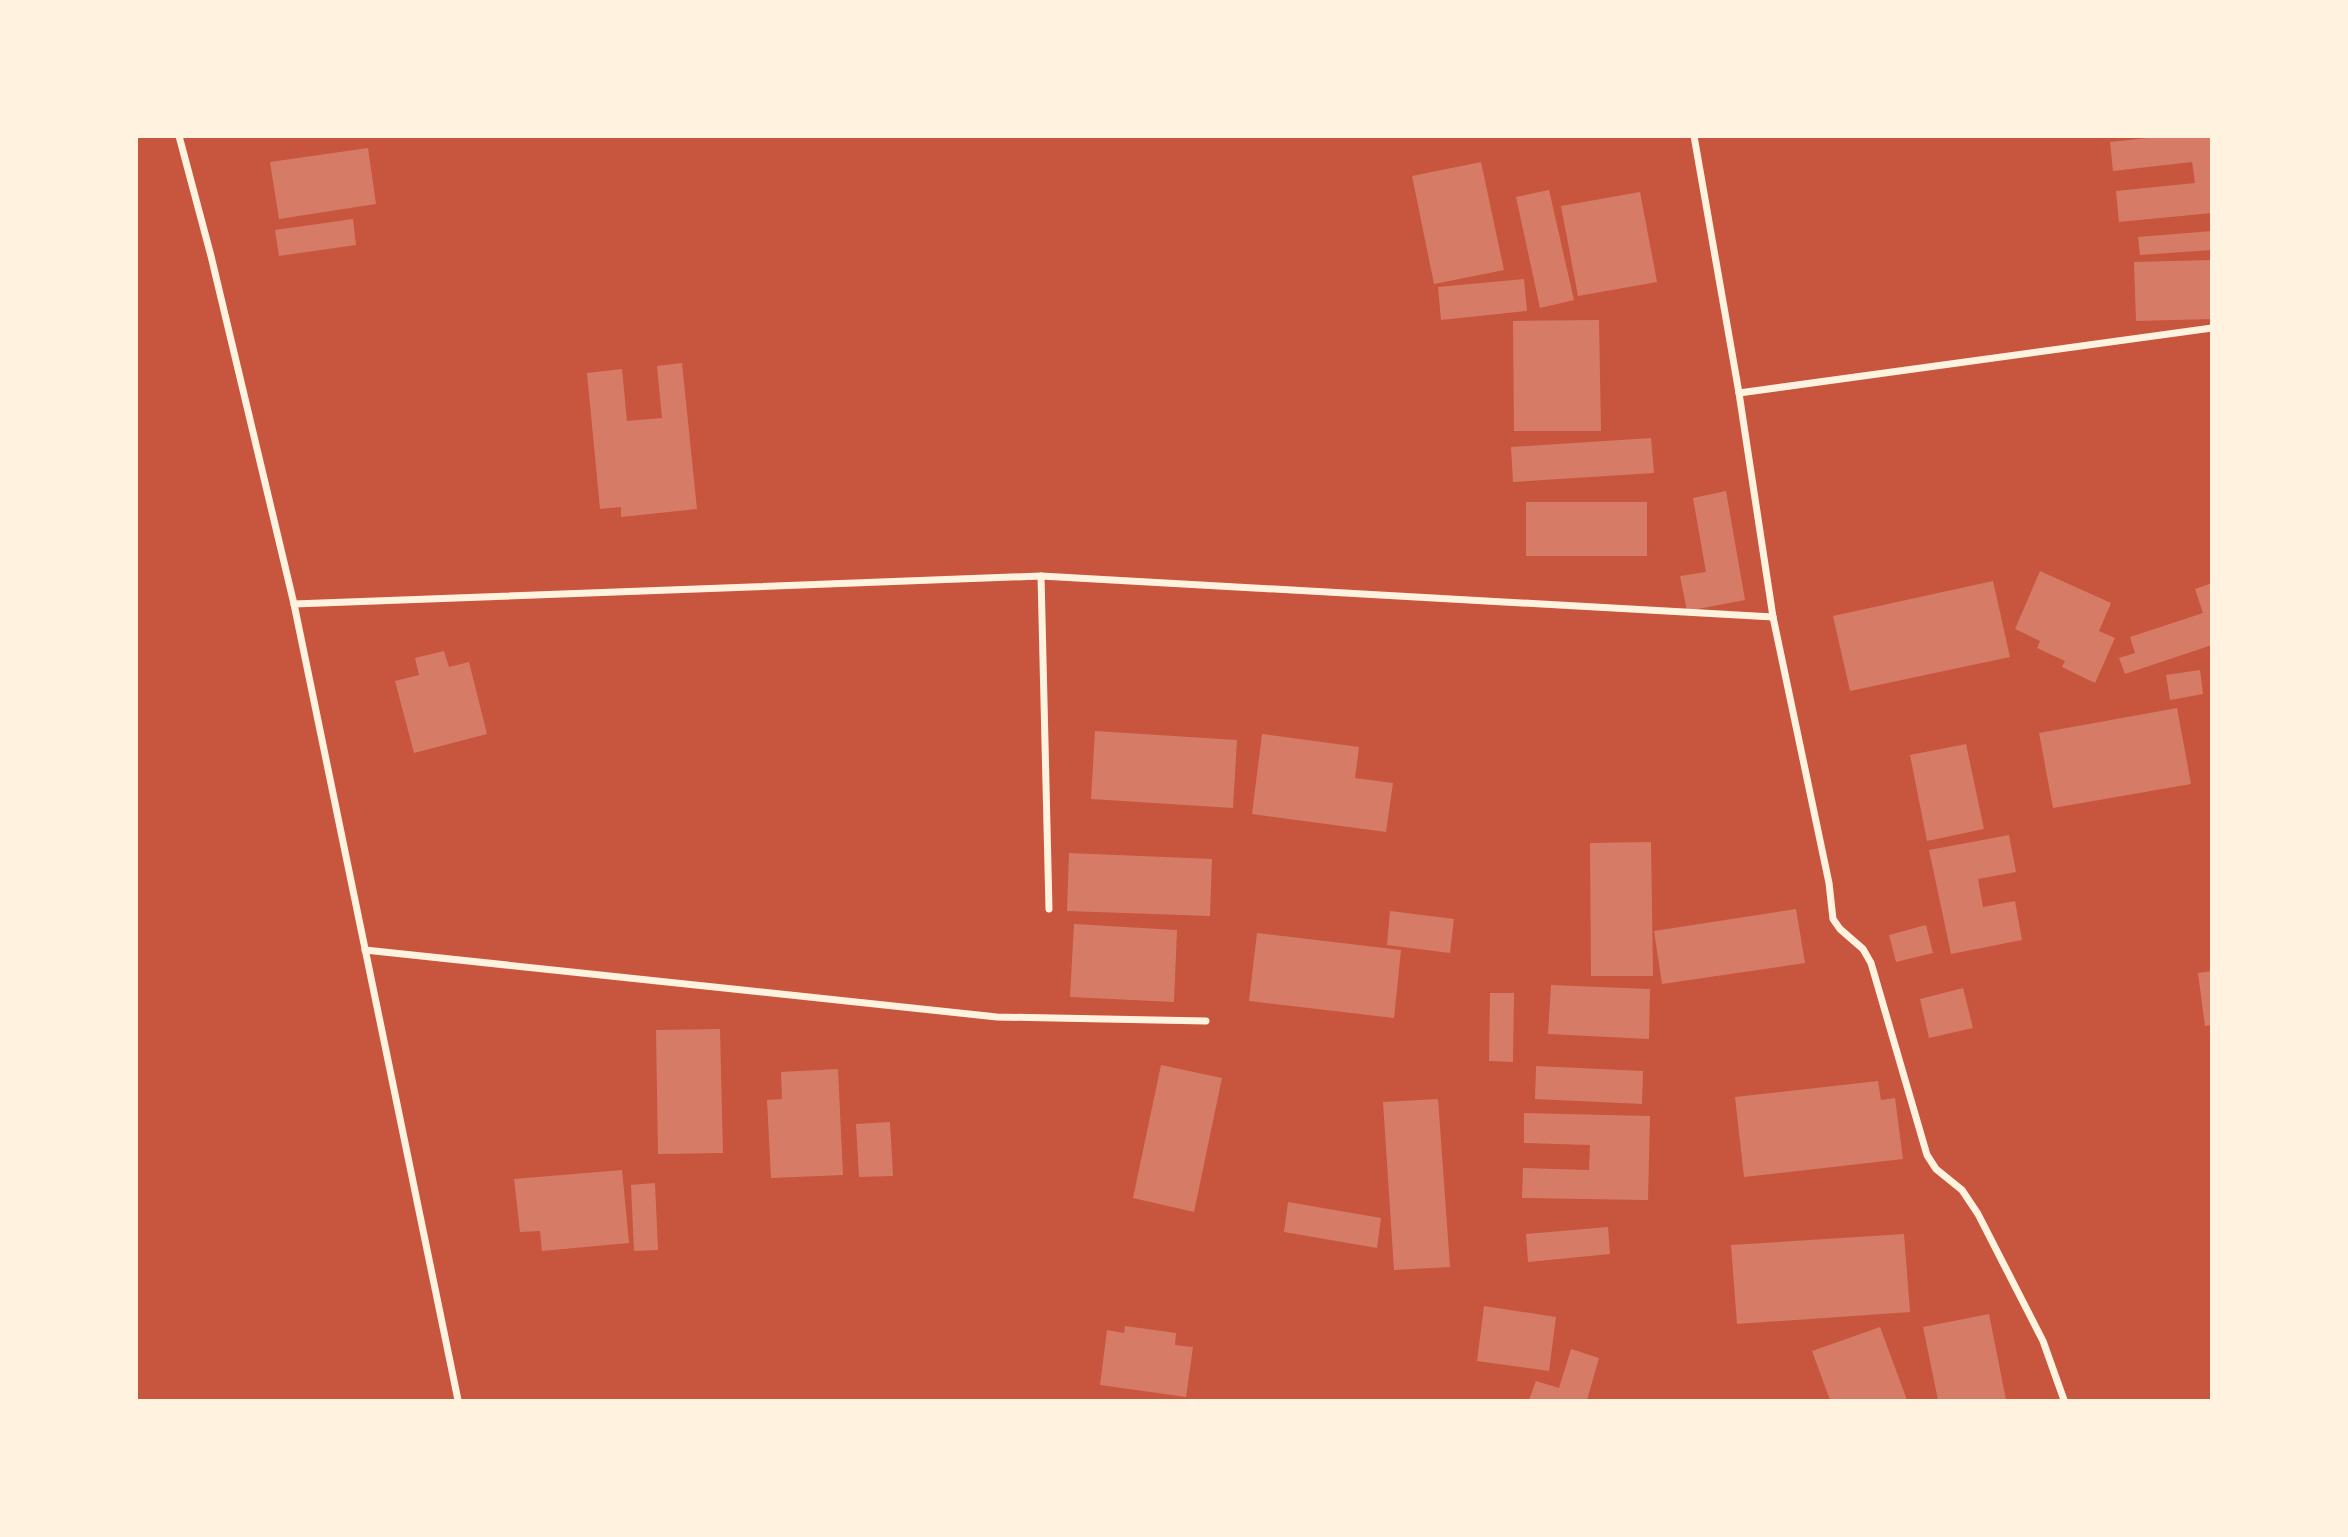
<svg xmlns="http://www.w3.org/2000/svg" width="2348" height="1537" font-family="Quicksand,sans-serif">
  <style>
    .building { fill: #d67c66 }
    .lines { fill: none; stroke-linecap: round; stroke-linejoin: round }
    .minor { stroke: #fff3e0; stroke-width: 7 }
  </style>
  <rect width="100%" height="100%" fill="#c8553d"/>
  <g class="building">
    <path d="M 2166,136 L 2212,136 L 2212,213 L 2119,222 L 2116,191 L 2195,183 L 2192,162 L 2113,171 L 2110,142 Z"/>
    <path d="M 368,148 L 376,204 L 279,219 L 270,162 Z"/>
    <path d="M 1481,162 L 1504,270 L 1434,284 L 1412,176 Z"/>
    <path d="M 1549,190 L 1574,300 L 1540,308 L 1516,197 Z"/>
    <path d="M 1640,192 L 1657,282 L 1578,296 L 1561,206 Z"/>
    <path d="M 353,219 L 356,245 L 279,256 L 275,230 Z"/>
    <path d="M 2212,231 L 2212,250 L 2140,255 L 2138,237 Z"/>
    <path d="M 2212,260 L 2212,319 L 2136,321 L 2134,262 Z"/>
    <path d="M 1524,279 L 1527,311 L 1441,320 L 1438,287 Z"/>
    <path d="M 1599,320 L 1601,431 L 1514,431 L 1513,321 Z"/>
    <path d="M 682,363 L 697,509 L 621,517 L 621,507 L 600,509 L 587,373 L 622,369 L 627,421 L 662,418 L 657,366 Z"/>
    <path d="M 1651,438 L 1654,473 L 1513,482 L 1511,447 Z"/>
    <path d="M 1726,491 L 1745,600 L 1687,611 L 1680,576 L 1706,572 L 1693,498 Z"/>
    <rect x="1526" y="502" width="121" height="54"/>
    <path d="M 2040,571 L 2111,603 L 2099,631 L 2115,638 L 2095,683 L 2062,667 L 2065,661 L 2037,648 L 2040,641 L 2015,629 Z"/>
    <path d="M 1993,581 L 2010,657 L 1850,691 L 1833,616 Z"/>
    <path d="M 2212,583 L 2212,645 L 2125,674 L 2119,658 L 2135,653 L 2130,637 L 2203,613 L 2195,589 Z"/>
    <path d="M 444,651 L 449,667 L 469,662 L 487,734 L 414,753 L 395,681 L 419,675 L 415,658 Z"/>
    <path d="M 2200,670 L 2203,694 L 2170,700 L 2166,675 Z"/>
    <path d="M 2177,708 L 2191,784 L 2053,808 L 2039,733 Z"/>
    <path d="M 1095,731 L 1237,740 L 1233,808 L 1091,799 Z"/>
    <path d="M 1262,734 L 1359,747 L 1355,778 L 1393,783 L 1386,832 L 1252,814 Z"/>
    <path d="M 1966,744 L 1984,829 L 1927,841 L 1910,755 Z"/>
    <path d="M 2009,835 L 2016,872 L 1978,879 L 1983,907 L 2015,901 L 2022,940 L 1951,954 L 1929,850 Z"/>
    <path d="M 1651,842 L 1653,976 L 1591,976 L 1590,843 Z"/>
    <path d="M 1069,853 L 1212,859 L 1210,916 L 1067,911 Z"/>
    <path d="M 1796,909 L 1805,963 L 1662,984 L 1654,931 Z"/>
    <path d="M 1390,911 L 1454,919 L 1450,953 L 1387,945 Z"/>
    <path d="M 1074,924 L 1177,930 L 1174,1002 L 1070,997 Z"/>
    <path d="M 1926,925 L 1933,953 L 1896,962 L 1889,935 Z"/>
    <path d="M 1257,933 L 1401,950 L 1394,1018 L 1249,1001 Z"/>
    <path d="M 2212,971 L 2212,1025 L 2205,1026 L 2198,973 Z"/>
    <path d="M 1551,985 L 1650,989 L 1649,1039 L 1548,1034 Z"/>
    <path d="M 1963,988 L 1973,1028 L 1929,1038 L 1920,999 Z"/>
    <path d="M 1490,993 L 1514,993 L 1513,1062 L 1489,1061 Z"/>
    <path d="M 720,1029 L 723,1153 L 658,1154 L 656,1030 Z"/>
    <path d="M 1161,1065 L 1222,1078 L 1194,1212 L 1133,1198 Z"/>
    <path d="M 1536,1066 L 1643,1071 L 1642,1104 L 1535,1099 Z"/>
    <path d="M 838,1069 L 843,1175 L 771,1178 L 767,1100 L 782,1099 L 781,1072 Z"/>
    <path d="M 1878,1081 L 1881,1100 L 1895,1098 L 1903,1159 L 1744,1177 L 1735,1097 Z"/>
    <path d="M 1438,1099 L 1450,1267 L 1394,1270 L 1383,1102 Z"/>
    <path d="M 1524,1113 L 1650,1116 L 1648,1200 L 1522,1198 L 1523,1168 L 1589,1170 L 1590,1145 L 1524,1143 Z"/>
    <path d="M 890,1122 L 893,1176 L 859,1177 L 856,1124 Z"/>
    <path d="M 622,1170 L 629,1243 L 542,1251 L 540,1231 L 520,1232 L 514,1179 Z"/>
    <path d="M 655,1183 L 658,1250 L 634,1251 L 631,1185 Z"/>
    <path d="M 1288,1202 L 1381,1218 L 1377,1248 L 1284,1232 Z"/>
    <path d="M 1608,1227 L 1610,1254 L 1528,1262 L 1526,1234 Z"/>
    <path d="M 1904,1234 L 1910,1312 L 1737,1324 L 1731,1245 Z"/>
    <path d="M 1484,1306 L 1556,1317 L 1549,1371 L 1477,1361 Z"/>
    <path d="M 1989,1314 L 2006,1400 L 1938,1400 L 1923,1327 Z"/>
    <path d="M 1125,1326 L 1176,1333 L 1175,1345 L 1193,1347 L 1186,1397 L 1100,1385 L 1107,1330 L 1124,1333 Z"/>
    <path d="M 1880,1327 L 1907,1400 L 1830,1400 L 1812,1351 Z"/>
    <path d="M 1571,1349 L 1599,1358 L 1587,1400 L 1529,1400 L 1536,1381 L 1559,1388 Z"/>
  </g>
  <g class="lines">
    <g class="minor">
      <path d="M 179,136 L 211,256 L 294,604 L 458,1400"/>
      <path d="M 1694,136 L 1739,393 L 1773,617 L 1829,883 L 1833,919 L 1840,929 L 1863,949 L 1871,963 L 1927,1155 L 1936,1169 L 1962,1190 L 1978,1214 L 2043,1341 L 2064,1400"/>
      <path d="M 1739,393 L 2212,328"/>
      <path d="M 1041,576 L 1049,909"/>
      <path d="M 294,604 L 1041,576 L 1773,617"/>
      <path d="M 365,950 L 997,1017 L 1206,1021"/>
    </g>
  </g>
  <rect width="2348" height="1537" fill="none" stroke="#fff3e0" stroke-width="276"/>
</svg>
